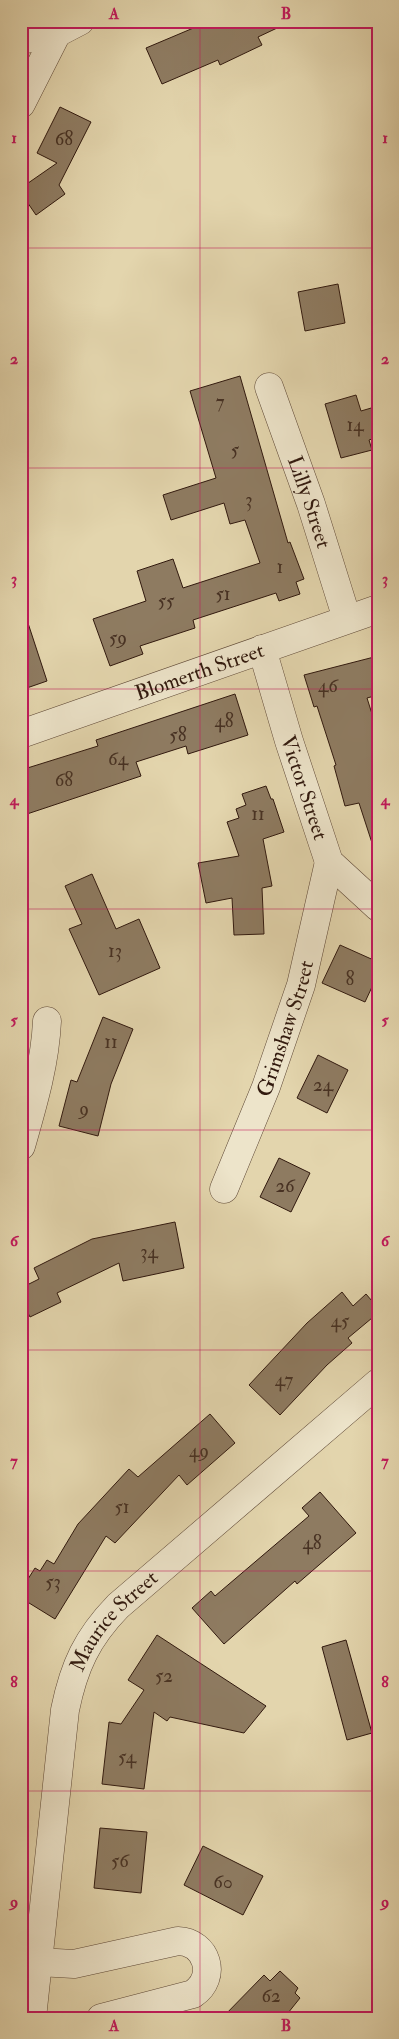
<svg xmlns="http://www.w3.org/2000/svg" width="399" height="2039" font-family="'IM FELL Double Pica',serif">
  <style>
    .building { fill: #8e7b61; stroke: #31190e }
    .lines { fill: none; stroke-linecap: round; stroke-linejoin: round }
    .service-casing { stroke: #5e4836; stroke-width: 16 }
    .minor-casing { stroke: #5e4836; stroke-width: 29 }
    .service { stroke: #ede4ca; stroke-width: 14 }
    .minor { stroke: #ede4ca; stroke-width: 28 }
    .grid { fill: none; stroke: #c2185b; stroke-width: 1; stroke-opacity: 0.55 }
    .labels { text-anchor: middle; stroke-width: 4; stroke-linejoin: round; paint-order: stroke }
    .number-label { font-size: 19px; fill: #483223 }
    .street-label { font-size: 21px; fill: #31190e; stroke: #ede4ca }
    .neatline { fill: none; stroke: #c2185b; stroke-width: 2 }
    .grid-label { font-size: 16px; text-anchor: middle; font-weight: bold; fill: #c2185b }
  </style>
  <rect width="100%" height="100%" fill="#e3d5ad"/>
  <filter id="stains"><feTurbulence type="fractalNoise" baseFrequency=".004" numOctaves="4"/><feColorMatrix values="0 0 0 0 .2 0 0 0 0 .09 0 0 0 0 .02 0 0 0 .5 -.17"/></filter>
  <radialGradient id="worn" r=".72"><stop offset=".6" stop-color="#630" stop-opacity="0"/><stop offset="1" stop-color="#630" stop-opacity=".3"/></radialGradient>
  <g class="building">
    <path d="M 210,21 L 292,21 L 258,37 L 262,45 L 220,65 L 218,60 L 162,84 L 146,48 Z"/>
    <path d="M 60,107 L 91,122 L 59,185 L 65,194 L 36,215 L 21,193 L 21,188 L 57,163 L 37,153 Z"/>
    <path d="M 338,284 L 345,323 L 305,331 L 298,292 Z"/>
    <path d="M 240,376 L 288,543 L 290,542 L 304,579 L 296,582 L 300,594 L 279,601 L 276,593 L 193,620 L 195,628 L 140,646 L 143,654 L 110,666 L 93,619 L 146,601 L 137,571 L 173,559 L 183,588 L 260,563 L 245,520 L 230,524 L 224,503 L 171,520 L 163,495 L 216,478 L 190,391 Z"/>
    <path d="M 356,395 L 361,411 L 378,406 L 378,437 L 369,440 L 372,450 L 341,458 L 325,404 Z"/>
    <path d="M 26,617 L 47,681 L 21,690 L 21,618 Z"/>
    <path d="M 378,656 L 378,695 L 367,698 L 378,733 L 378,845 L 373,846 L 359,803 L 345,806 L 334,766 L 336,765 L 317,706 L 314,707 L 304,675 Z"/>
    <path d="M 235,694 L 248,735 L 188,754 L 186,746 L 136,762 L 141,776 L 21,816 L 21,770 L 98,746 L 96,740 Z"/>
    <path d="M 266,786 L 271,799 L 273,799 L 284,832 L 263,839 L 272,886 L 262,888 L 264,934 L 234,935 L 232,898 L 206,903 L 198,863 L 239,856 L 227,822 L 239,818 L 236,809 L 246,805 L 242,794 Z"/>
    <path d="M 92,874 L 116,929 L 139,919 L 160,968 L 99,995 L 69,929 L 82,924 L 65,886 Z"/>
    <path d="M 340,945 L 378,962 L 378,974 L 365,1002 L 322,983 Z"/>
    <path d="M 103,1017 L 133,1029 L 111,1084 L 98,1136 L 59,1126 L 71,1080 L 77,1082 Z"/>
    <path d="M 318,1055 L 348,1070 L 327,1113 L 297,1098 Z"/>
    <path d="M 279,1158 L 310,1173 L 291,1212 L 260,1197 Z"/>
    <path d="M 175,1222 L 184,1268 L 123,1281 L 119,1263 L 57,1293 L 61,1302 L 30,1317 L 21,1299 L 21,1288 L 39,1279 L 34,1268 L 92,1239 Z"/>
    <path d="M 342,1292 L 353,1306 L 366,1294 L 378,1308 L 378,1313 L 348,1338 L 352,1343 L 327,1365 L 280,1415 L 249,1385 L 307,1323 Z"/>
    <path d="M 210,1414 L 235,1443 L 187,1485 L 179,1475 L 115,1543 L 106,1536 L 55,1619 L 21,1598 L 21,1590 L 35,1568 L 40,1571 L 47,1560 L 54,1564 L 78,1524 L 129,1469 L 138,1477 Z"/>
    <path d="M 320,1492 L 356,1533 L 297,1584 L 295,1581 L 224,1644 L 192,1608 L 211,1591 L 215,1596 L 309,1516 L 302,1508 Z"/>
    <path d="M 157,1635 L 266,1706 L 244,1733 L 170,1717 L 167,1721 L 154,1712 L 144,1789 L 102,1784 L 109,1722 L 121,1724 L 144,1690 L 128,1680 Z"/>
    <path d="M 346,1640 L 372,1733 L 347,1740 L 322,1647 Z"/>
    <path d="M 100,1828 L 147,1832 L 141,1893 L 94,1888 Z"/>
    <path d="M 203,1846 L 263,1876 L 243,1915 L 184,1885 Z"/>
    <path d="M 280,1971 L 298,1988 L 295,1993 L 300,1998 L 284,2018 L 222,2018 L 264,1975 L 270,1981 Z"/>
  </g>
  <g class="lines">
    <g class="service-casing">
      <path id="service" d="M 21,1063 L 42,1071"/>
    </g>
    <g class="minor-casing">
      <g id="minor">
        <path d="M 21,40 L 57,33 L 80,21"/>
        <path d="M 21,104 L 57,33 L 55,21"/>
        <path id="s1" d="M 269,387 L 311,504 L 347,619"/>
        <path id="s2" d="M 262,649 L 289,741 L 329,862 L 378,907"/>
        <path id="s3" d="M 21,734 L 378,609"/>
        <path d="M 21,1146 C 33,1104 45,1064 47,1021"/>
        <path id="s4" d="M 224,1189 L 266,1087 L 301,985 L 329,862"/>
        <path d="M 38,1962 L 74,1964 L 178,1941 C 207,1942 218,1977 193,1994 L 101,2018"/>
        <path id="s5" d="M 32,2018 L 65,1710 C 74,1666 87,1638 118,1606 L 378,1383"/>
      </g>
    </g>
    <use href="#service" class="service"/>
    <use href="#minor" class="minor"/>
  </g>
  <path class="grid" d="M 200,21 L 200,2018M 21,248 L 378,248M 21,468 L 378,468M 21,689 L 378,689M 21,909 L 378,909M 21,1130 L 378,1130M 21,1350 L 378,1350M 21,1571 L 378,1571M 21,1791 L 378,1791"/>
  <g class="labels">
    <g class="number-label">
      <text x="64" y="145">68</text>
      <text x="220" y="408">7</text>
      <text x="355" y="431">14</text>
      <text x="235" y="456">5</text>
      <text x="249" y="506">3</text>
      <text x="280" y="573">1</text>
      <text x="223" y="600">51</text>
      <text x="166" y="607">55</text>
      <text x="118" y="644">59</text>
      <text x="328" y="692">46</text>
      <text x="224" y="727">48</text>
      <text x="178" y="741">58</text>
      <text x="118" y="765">64</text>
      <text x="64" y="786">68</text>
      <text x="258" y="820">11</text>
      <text x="115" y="957">13</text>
      <text x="350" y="985">8</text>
      <text x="111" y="1048">11</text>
      <text x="323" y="1091">24</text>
      <text x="84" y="1115">9</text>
      <text x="285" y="1192">26</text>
      <text x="149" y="1258">34</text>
      <text x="340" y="1327">45</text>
      <text x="284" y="1386">47</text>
      <text x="199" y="1457">49</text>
      <text x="122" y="1513">51</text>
      <text x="312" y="1549">48</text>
      <text x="53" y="1588">53</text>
      <text x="164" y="1682">52</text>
      <text x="127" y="1763">54</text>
      <text x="120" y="1867">56</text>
      <text x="223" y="1888">60</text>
      <text x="271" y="2002">62</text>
    </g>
    <g class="street-label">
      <text dy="7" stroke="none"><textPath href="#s1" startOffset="122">Lilly Street</textPath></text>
      <text dy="7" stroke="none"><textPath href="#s3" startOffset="189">Blomerth Street</textPath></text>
      <text dy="7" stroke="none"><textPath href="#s2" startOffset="145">Victor Street</textPath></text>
      <text dy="7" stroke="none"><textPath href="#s4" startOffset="172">Grimshaw Street</textPath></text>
      <text dy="7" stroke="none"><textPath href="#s5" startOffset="414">Maurice Street</textPath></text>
    </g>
  </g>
  <rect width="399" height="2039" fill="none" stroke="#e3d5ad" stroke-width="55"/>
  <rect x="28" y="28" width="344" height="1984" class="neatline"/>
  <g class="grid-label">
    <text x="114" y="19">A</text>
    <text x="286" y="19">B</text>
    <text x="14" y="143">1</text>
    <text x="385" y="143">1</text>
    <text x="14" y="364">2</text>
    <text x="385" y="364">2</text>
    <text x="14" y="584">3</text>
    <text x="385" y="584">3</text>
    <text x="14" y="805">4</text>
    <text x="385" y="805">4</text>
    <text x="14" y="1025">5</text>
    <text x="385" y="1025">5</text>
    <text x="14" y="1246">6</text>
    <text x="385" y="1246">6</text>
    <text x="14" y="1466">7</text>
    <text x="385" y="1466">7</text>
    <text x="14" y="1687">8</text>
    <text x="385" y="1687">8</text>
    <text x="14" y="1907">9</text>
    <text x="385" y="1907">9</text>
    <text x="114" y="2031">A</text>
    <text x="286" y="2031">B</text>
  </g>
  <rect width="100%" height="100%" filter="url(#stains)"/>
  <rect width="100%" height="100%" fill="url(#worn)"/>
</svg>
